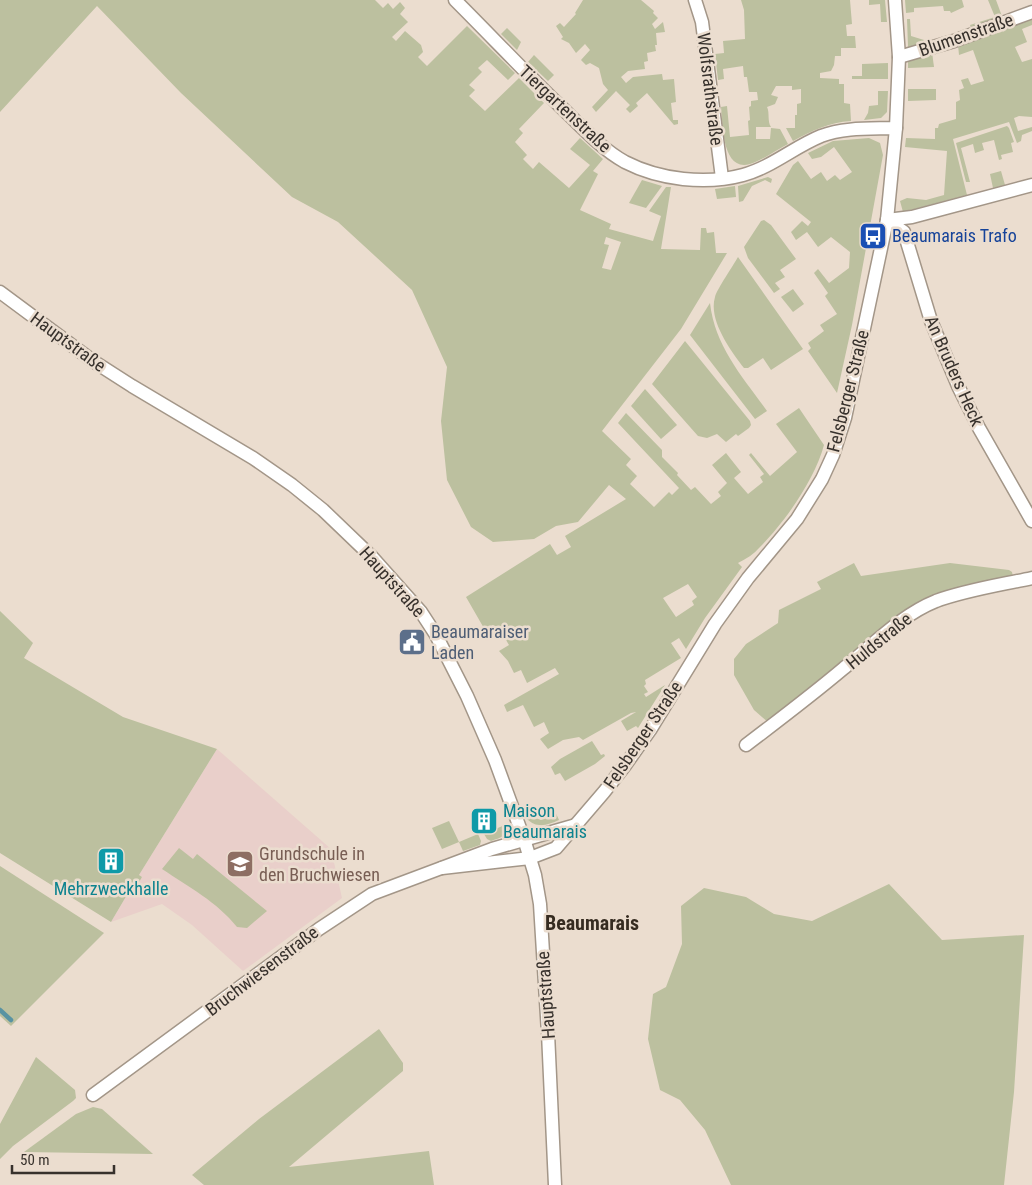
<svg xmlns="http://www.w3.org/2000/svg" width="1032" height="1185" font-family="'Roboto Condensed',sans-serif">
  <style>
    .education { fill: #e9cfca }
    .green { fill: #bcc09f; fill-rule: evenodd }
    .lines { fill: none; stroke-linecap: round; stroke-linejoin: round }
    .stream { stroke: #5993a2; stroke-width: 4.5 }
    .minor-casing { stroke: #a39688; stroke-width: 15 }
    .minor { stroke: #fff; stroke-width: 12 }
    .labels { text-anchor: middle; stroke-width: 5; stroke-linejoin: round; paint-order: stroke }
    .street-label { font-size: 18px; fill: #37312c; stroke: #ebddcf }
    .transit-label { font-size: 18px; fill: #164399; stroke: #ebddcf; text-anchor: start }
    .service-label { font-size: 18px; fill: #4e5e75; stroke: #ebddcf; text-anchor: start }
    .culture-label { font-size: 18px; fill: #0d838f; stroke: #ebddcf; text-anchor: start }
    .education-label { font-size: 18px; fill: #785e54; stroke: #ebddcf; text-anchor: start }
    .quarter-label { font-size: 20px; font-weight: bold; fill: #362c21; stroke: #ebddcf }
  </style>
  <rect width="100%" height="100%" fill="#ebddcf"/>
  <path class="education" d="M 217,749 L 331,849 L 342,898 L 243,971 L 192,925 L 162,904 L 111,922 L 135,882 L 138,884 L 142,877 L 139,875 Z"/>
  <g class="green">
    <path d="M 0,0 L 375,0 L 383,8 L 388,3 L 393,9 L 400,2 L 405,8 L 400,14 L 408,22 L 392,37 L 396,41 L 405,31 L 421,45 L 423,52 L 418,57 L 427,66 L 467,26 L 515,73 L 508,80 L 487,60 L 478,68 L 482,72 L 469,85 L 475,90 L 469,96 L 485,111 L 519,78 L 544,103 L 519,129 L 523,133 L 515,142 L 527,155 L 523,159 L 533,169 L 539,162 L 569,188 L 590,165 L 570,149 L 580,138 L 603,159 L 593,171 L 598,174 L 580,210 L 611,224 L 609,229 L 653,241 L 661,216 L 649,211 L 666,187 L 671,187 L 661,249 L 700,250 L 701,228 L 706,228 L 707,233 L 714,232 L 716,253 L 727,253 L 681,329 L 602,431 L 631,459 L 626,465 L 637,476 L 630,484 L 654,507 L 669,492 L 672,495 L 679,488 L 618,423 L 626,413 L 662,450 L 662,457 L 678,473 L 677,475 L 691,490 L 695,487 L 711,504 L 721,496 L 718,492 L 727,483 L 712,465 L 726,453 L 741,472 L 734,478 L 748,494 L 763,482 L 760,477 L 764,474 L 749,455 L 751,453 L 770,476 L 797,452 L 776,424 L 799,408 L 824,445 C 815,479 785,522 760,547 C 754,554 746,559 738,563 L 742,567 L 705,618 L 686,649 L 679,638 L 671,643 L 681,658 L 645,680 L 646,684 L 644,686 L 648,692 L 644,694 L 646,697 L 665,685 L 638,728 L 636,726 L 627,731 L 621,721 L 636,712 L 631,713 L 583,740 L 579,737 L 563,740 L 548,749 L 540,739 L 549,733 L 544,722 L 534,727 L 523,705 L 507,712 L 504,705 L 559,674 L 555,668 L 527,683 L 521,670 L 514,673 L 508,661 L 499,651 L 509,645 L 503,635 L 501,635 L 493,625 L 485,630 L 466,597 L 550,544 L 557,555 L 571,547 L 565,536 L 626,499 L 609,485 L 578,522 L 556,526 L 534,539 L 493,542 L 471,527 L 447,480 L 441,421 L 447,367 L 412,290 L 338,222 L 292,197 L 181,93 L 97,6 L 0,112 ZM 606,237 L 621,242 L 611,270 L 602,268 L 609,245 L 604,244 ZM 688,584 L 697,597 L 692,601 L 694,605 L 676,617 L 663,598 Z"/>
    <path d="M 583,0 L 641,0 L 654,11 L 653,13 L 658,18 L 652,24 L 655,29 L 663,22 L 665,32 L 656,33 L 657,45 L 655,45 L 656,51 L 647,53 L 648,61 L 644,62 L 645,69 L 628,71 L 621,77 L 626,83 L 633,77 L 662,74 L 663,80 L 674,79 L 676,102 L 671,103 L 673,120 L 678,120 L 678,124 L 674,125 L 647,93 L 636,103 L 638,106 L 630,113 L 626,109 L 630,105 L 616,91 L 596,112 L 592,107 L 608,90 L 603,84 L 599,68 L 590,63 L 586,65 L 581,60 L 590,50 L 585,44 L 576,53 L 569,43 L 561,39 L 563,37 L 556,26 L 560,23 L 564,27 L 576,14 L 575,13 Z"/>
    <path d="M 741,0 L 850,0 L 852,24 L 846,25 L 847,36 L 855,36 L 856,48 L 841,48 L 841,56 L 835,56 L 834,65 L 831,71 L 820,73 L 820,78 L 839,79 L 839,84 L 844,84 L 844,103 L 850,104 L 851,121 C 829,122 812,131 793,141 L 786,128 L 795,128 L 795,115 L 797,115 L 797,104 L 801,103 L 801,89 L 792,90 L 792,86 L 776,86 L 771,95 L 778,97 L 775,104 L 767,107 C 770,113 767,121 771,127 L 756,127 L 756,139 L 770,139 L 771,128 L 780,129 L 788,144 C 776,150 763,160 750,164 C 722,172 723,125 721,107 L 727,106 L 730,137 L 749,135 L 748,121 L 750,120 L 749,107 L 751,106 L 751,101 L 758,100 L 757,92 L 749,92 L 747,77 L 744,77 L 743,66 L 723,69 L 724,79 L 718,80 L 715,54 L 724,53 L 723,41 L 745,39 L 744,10 Z"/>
    <path d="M 869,0 L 885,0 L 887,22 L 881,22 L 880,4 L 869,5 Z"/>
    <path d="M 905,0 L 962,0 L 964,7 L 951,13 L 950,11 L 944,11 L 943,6 L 914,8 L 914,12 L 906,13 Z"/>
    <path d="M 988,0 L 996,0 L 1003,19 L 972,30 L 970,25 L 995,17 Z"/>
    <path d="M 1032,18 L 1032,25 L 1022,29 L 1027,42 L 1015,47 L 1022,62 L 1032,59 L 1032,117 L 1019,116 L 1014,118 L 1018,131 L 1032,127 L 1032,131 L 1022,135 L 1021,141 L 1017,143 L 1009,122 L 953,139 L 967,195 L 903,212 L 900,201 L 907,198 L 926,200 L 944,195 L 947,151 L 905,147 L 906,138 L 935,139 L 935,128 L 938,128 L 939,124 L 956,119 L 956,102 L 960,100 L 959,90 L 964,88 L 961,80 L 968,78 L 971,85 L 984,81 L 973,50 L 959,55 L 958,45 Z"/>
    <path d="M 907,19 L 910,19 L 911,36 L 924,40 L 923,43 L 908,47 Z"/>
    <path d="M 507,28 L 521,42 L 517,50 L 501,34 Z"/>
    <path d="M 932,52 L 934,67 L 908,68 L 908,59 Z"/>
    <path d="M 534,55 L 554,75 L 548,81 L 528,62 Z"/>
    <path d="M 888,63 L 888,79 L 852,79 L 852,76 L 862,76 L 862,64 Z"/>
    <path d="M 908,89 L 936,89 L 936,100 L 908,101 Z"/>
    <path d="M 878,91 L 888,91 L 887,112 L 881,118 L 864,120 L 868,113 L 869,106 L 878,105 Z"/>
    <path d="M 1007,126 L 1009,128 L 1014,142 L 1011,143 L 1013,152 L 1001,155 L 1002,159 L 999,160 L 994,140 L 982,143 L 984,150 L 975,153 L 973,144 L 961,148 L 970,182 L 966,182 L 956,143 Z"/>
    <path d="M 869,138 L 880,143 L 883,155 L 852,325 L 837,393 L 808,351 L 811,348 L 808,343 L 824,331 L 820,325 L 837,314 L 825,296 L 828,293 L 814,273 L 818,269 L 829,283 L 849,268 L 850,252 L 831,237 L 818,247 L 807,232 L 796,240 L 791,232 L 802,221 L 808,226 L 811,222 L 776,194 L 793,165 L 798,161 L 811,179 L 821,172 L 827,181 L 835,175 L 840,180 L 852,172 L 834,147 L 821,157 L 812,159 L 808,153 L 833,141 Z"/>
    <path d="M 1001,171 L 1005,185 L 993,188 L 990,174 Z"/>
    <path d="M 768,177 L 772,179 L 771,183 L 765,180 L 752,186 L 743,201 L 739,202 L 738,186 Z"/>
    <path d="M 642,180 L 662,186 L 646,208 L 629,203 Z"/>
    <path d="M 735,186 L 736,197 L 717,199 L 715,189 Z"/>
    <path d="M 764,220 L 771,225 L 796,259 L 780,270 L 785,277 L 775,283 L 780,289 L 774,293 L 748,258 L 744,247 L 761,221 Z"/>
    <path d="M 738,257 L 803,349 L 771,370 L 763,358 L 748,368 L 744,368 C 731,351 708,320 715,297 C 717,289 733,266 738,257 Z"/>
    <path d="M 793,289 L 804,304 L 793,312 L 781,297 Z"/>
    <path d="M 710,303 C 715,347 743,377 767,411 L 755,419 L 690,335 Z"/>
    <path d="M 685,341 L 750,421 L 751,425 L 749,428 L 738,436 L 736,434 L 726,442 L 717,434 L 707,438 L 698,436 L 652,384 Z"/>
    <path d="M 645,389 L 677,425 L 661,439 L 631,406 Z"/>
    <path d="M 854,563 L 861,576 L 950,563 L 1009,570 L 1012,572 L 1013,577 L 934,597 L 769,723 L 754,710 L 734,675 L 734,659 L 746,644 L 778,623 L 779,610 L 821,589 L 817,582 Z"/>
    <path d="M 0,611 L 33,643 L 24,658 L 123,717 L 217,749 L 139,875 L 142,877 L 138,884 L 134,883 L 111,922 L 0,853 Z"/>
    <path d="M 592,741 L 601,755 L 604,754 L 605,756 L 595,764 L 565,781 L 560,773 L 555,775 L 551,767 L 560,759 Z"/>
    <path d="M 554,809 L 559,820 C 548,825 537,829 527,819 L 533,817 L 541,820 L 548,816 L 550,811 Z"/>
    <path d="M 449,821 L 459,842 L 442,849 L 432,828 Z"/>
    <path d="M 507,824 C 510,835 500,838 491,841 L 487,839 L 484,834 Z"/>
    <path d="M 478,834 L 481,841 L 480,845 L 463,851 L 459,842 Z"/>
    <path d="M 179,848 L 193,859 L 197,854 L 267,911 L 247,928 L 237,927 C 217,902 189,887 162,869 Z"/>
    <path d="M 0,866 L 104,933 L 11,1026 L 0,1016 Z"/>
    <path d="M 889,884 L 942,940 L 1024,935 L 1014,1092 L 1004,1185 L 731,1185 L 705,1130 L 680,1100 L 660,1090 L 648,1039 L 653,994 L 666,987 L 682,944 L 681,906 L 704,888 L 746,897 L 774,914 L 812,921 Z"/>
    <path d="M 379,1029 L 403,1063 L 403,1071 L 289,1167 L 429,1151 L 434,1185 L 204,1185 L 192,1175 L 259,1119 Z"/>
    <path d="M 36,1057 L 75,1090 L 76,1098 L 73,1101 L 13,1146 L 0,1159 L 0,1124 Z"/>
    <path d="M 93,1107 L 102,1109 L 153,1154 L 24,1152 L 76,1114 Z"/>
  </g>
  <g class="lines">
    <path class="stream" d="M 0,1010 L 11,1020"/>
    <g class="minor-casing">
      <g id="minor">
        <path d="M 455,0 C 490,35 524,71 559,105 C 580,125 600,148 625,162 C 660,180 706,185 743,175 C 772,167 794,147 821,136 C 845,127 872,129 896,128"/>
        <path d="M 695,0 L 702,22 L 722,178"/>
        <path d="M 899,57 L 954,41 L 1032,12"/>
        <path d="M 887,220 L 904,232 L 931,321 L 959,388 L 979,428 L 1032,521"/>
        <path d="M 887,220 L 912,217 L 1032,185"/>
        <path d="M 0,292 L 93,361 L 132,386 L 253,458 L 292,485 L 323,510 L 372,557 L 421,612 L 436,635 L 467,696 L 495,760 L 524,839 L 535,875 L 540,904 L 548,1033 L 555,1185"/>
        <path d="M 746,745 C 779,720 812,695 844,668 C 873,645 901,615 936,601 C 966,590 1000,585 1032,578"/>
        <path d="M 442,868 L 530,858 L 556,848 L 604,792 L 626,764 L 650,730 L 715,624 L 748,578 L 797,519 L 822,479 L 833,455 L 845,418 L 887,220 L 896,128 L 899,57 L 895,0"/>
        <path d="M 93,1095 L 319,929 L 372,894 L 492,849 L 576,825"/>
      </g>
    </g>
    <use href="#minor" class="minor"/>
  </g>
  <defs>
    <g id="bus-square" transform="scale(1.4375)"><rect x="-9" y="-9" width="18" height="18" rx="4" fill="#1a4fb4" stroke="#ebddcf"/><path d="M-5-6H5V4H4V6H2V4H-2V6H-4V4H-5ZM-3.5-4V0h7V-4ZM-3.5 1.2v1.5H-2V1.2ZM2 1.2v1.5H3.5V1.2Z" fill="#fff"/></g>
    <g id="civic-square" transform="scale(1.4375)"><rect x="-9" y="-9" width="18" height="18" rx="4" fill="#5c6f8a" stroke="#ebddcf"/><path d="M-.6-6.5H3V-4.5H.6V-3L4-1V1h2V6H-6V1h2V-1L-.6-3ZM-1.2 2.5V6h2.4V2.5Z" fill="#fff"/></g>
    <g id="building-square" transform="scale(1.4375)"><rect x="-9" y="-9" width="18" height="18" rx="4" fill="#0f9aa8" stroke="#ebddcf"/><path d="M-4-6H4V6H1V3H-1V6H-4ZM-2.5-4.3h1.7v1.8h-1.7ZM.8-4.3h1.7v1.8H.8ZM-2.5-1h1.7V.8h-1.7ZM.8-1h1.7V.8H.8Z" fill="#fff"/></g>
    <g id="school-square" transform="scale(1.4375)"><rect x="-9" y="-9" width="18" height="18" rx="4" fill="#8d6e63" stroke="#ebddcf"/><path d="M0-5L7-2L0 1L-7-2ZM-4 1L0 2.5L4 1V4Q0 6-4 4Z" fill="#fff"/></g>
  </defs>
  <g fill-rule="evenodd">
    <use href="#bus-square" x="873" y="236"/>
    <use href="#civic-square" x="412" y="642"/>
    <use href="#building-square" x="484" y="821"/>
    <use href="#building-square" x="111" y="861"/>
    <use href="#school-square" x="240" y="864"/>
  </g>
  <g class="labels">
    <g class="street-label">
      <text transform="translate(966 35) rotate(-19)" y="6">Blumenstraße</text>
      <text transform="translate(710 89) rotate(83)" y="6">Wolfsrathstraße</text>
      <text transform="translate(565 109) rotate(43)" y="6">Tiergartenstraße</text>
      <text transform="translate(68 342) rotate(36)" y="6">Hauptstraße</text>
      <text transform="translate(954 371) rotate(66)" y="6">An Bruders Heck</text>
      <text transform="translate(848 391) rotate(-76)" y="6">Felsberger Straße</text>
      <text transform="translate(392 582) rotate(48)" y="6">Hauptstraße</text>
      <text transform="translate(879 641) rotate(-39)" y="6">Huldstraße</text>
      <text transform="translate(643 735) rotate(-56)" y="6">Felsberger Straße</text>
      <text transform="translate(262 971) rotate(-37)" y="6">Bruchwiesenstraße</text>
      <text transform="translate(546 995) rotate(-94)" y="6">Hauptstraße</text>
    </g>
    <g class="transit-label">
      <text x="892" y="242">Beaumarais Trafo</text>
    </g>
    <g class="service-label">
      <text x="431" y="638">Beaumaraiser<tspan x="431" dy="21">Laden</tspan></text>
    </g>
    <g class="culture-label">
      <text x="503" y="817">Maison<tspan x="503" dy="21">Beaumarais</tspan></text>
      <text x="111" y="895" text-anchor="middle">Mehrzweckhalle</text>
    </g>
    <g class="education-label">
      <text x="259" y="860">Grundschule in<tspan x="259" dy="21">den Bruchwiesen</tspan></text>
    </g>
    <g class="quarter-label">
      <text x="592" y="930">Beaumarais</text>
    </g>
  </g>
  <path d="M12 1165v8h102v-8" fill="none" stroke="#37312c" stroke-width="2.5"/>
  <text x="20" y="1165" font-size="15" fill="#37312c" stroke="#ebddcf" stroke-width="4" paint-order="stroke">50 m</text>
</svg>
